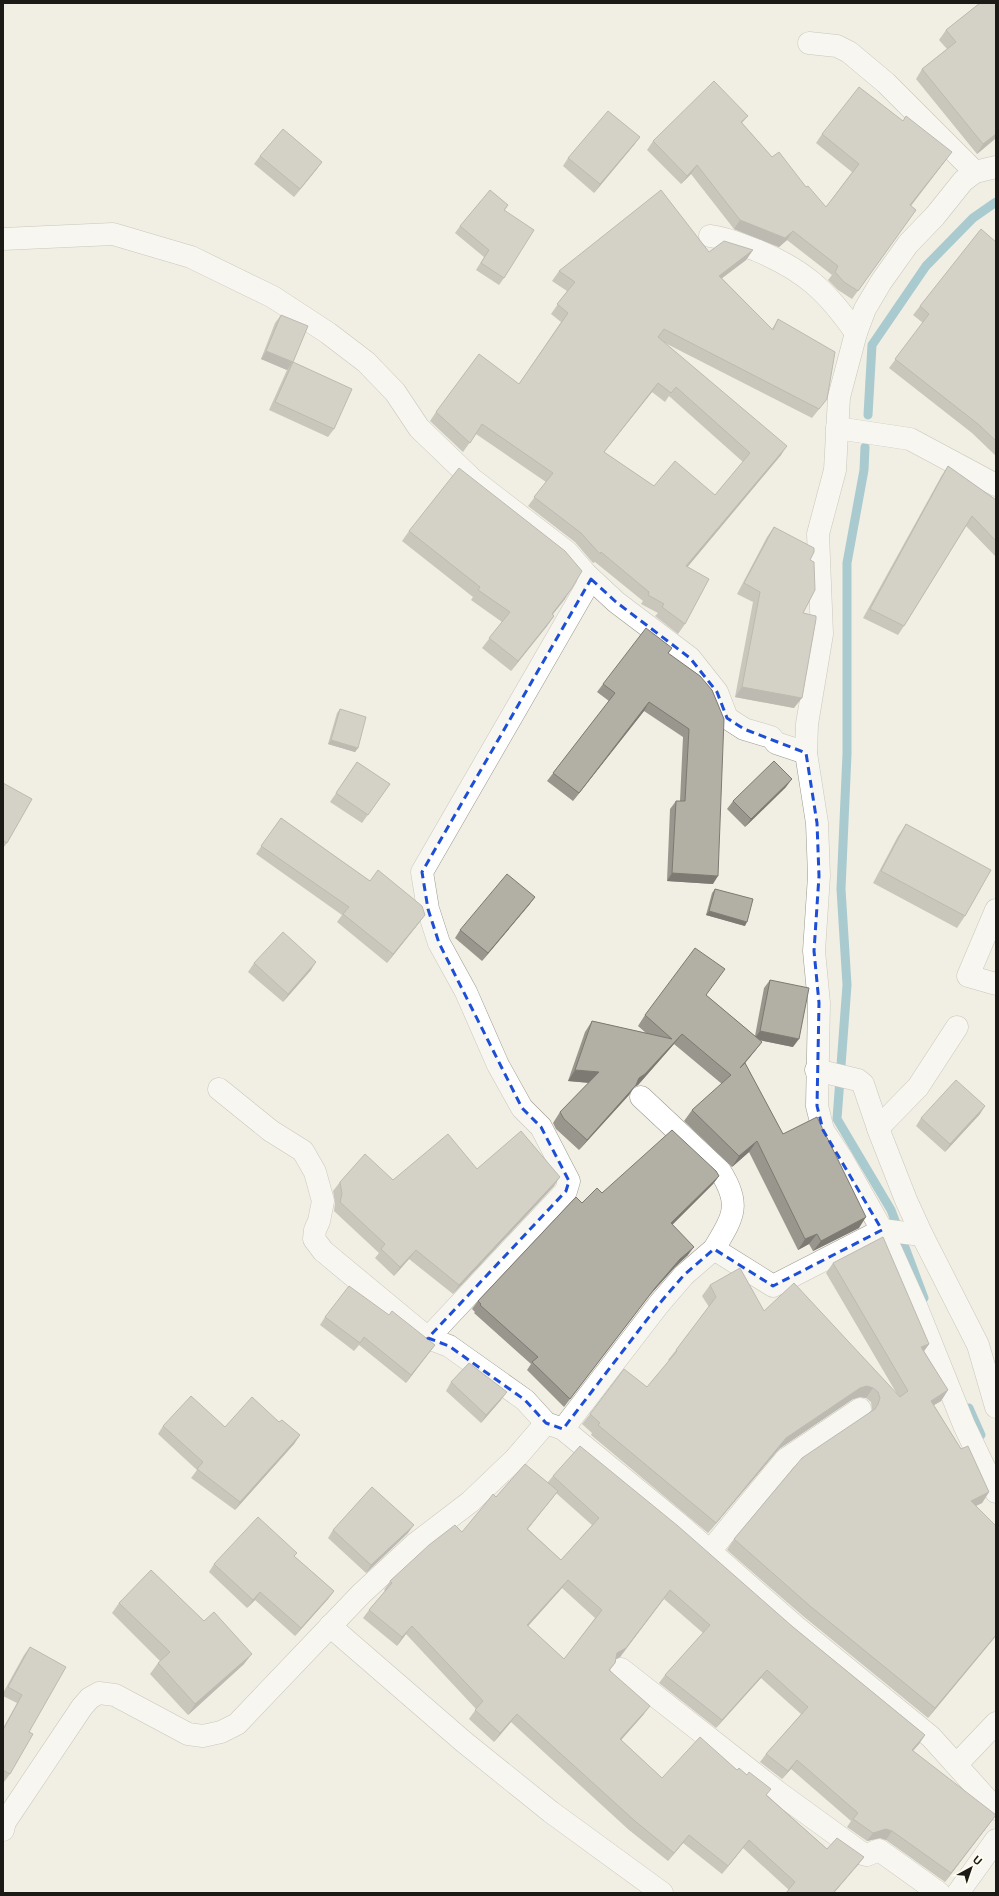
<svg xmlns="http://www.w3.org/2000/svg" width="999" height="1896" font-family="'Noto Sans',sans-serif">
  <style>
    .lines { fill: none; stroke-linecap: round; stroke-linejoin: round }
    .stream { stroke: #539db5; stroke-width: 9 }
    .street-casing { stroke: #9b988d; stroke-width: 23 }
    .street { stroke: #fff; stroke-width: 22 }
    .wall { fill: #99968d; fill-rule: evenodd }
    .shaded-wall { fill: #7d7a73 }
    .building { fill: #b2afa4; stroke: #7d7a73; fill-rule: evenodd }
    .marked { fill: none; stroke: #1d4ed8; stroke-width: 3; stroke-dasharray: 8 5; stroke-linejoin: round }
  </style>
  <rect width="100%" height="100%" fill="#f1eee3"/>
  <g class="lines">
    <g class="stream">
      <path d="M 868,415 L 872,345 L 926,266 L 973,218 L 996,202"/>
      <path d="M 865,447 L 864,470 L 847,563 L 847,754 L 841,889 L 847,985 L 837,1119 L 891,1210 L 924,1298"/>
      <path d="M 969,1408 L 981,1435"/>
    </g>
    <g class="street-casing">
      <g id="street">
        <path d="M 809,43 L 837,46 L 849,52 L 886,83 L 975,172"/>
        <path d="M 996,167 L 975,172 L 963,181 L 935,216 L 908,244 L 881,282 L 865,309 L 856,333 L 839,397 L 835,470 L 818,534 L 822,634 L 807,724 L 806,753 L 817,823 L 819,876 L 814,951 L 819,1003 L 817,1106 L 823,1130 L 842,1159 L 882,1230 L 917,1308 L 964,1425 L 996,1492"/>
        <path d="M 710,236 C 727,238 740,244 756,250 C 804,270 827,291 856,333"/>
        <path d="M 3,239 L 113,234 L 191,257 L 273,297 L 328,333 L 366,362 L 395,392 L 419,428 L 472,479 L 567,552 L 586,574 L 616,602 L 690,658 L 717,692 L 727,718 L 744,729 L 771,737 L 776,743 L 806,753"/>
        <path d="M 837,428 L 910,439 L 996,485"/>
        <path d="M 996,910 L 968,976 L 996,984"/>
        <path d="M 816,1070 L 858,1080 L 863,1084 L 879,1131 L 906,1200 L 922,1235 L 978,1345 L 996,1407"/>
        <path d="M 219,1089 L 271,1131 L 303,1151 L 315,1172 L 323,1201 L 319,1221 L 315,1230 L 314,1239 L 323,1251 L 428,1338 L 449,1346 L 525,1400 L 546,1423 L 563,1429 L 680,1525 L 795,1626 L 931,1737 L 996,1809"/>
        <path d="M 641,1097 L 720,1171 C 742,1205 733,1217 714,1249"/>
        <path d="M 878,1128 L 918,1087 L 957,1027"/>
        <path d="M 428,1338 L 566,1191 L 569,1181 L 541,1127 L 522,1108 L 498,1065 L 466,992 L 439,943 L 428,909 L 422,872 L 591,579"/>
        <path d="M 563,1429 L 659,1304 L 684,1275 L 714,1249 L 773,1286 L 882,1230 L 922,1235"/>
        <path d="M 710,1551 L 786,1459 L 860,1409"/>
        <path d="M 330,1626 L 464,1742 L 551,1812 L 662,1893"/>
        <path d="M 621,1669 L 779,1793 L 863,1854 L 867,1855 L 879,1850 L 939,1893"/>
        <path d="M 957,1764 L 996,1723"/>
        <path d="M 3,1830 L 5,1822 L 82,1707 L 90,1698 L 99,1693 L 115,1695 L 188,1734 L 203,1736 L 221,1732 L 237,1724 L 361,1594 L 415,1544 L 470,1502 L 515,1459 L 546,1423"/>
        <path d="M 958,1893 L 996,1840"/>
      </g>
    </g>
    <use href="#street" class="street"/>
  </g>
  <g class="wall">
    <path d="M 980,3 L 996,138 L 977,154 L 916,79 L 922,69 L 947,49 L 939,40 L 946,30 Z"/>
    <path d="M 748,116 L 742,123 L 772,157 L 806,187 L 826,207 L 852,172 L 816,143 L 822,134 L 946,160 L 911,206 L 916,210 L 852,299 L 838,290 L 828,280 L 832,275 L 787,240 L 779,247 L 734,229 L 691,174 L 681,184 L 647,150 L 653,141 Z"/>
    <path d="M 640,137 L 634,145 L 594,193 L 563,166 L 568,158 Z"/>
    <path d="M 260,156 L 322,162 L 316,170 L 294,197 L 254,164 Z"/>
    <path d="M 508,205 L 505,210 L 504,278 L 499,285 L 476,270 L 484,257 L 455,233 L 460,226 Z"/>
    <path d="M 996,242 L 996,456 L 972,433 L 889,368 L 923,323 L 913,315 L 920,306 Z"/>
    <path d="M 753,250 L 746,260 L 722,278 L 772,329 L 778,319 L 820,408 L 812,418 L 665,343 L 781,455 L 687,567 L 685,624 L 678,634 L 655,616 L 658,613 L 641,604 L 643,601 L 595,562 L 593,563 L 575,542 L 528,506 L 546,482 L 476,434 L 463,452 L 430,421 L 436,412 L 519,384 L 561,322 L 551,314 L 567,291 L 552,281 L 559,271 L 709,252 ZM 652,392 L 665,402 L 669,396 L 743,462 L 715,495 L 654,486 L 604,452 Z"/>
    <path d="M 281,315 L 293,362 L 334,429 L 328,437 L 269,410 L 287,370 L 261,359 L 275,323 Z"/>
    <path d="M 948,466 L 996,500 L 996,499 L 996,557 L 966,526 L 904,626 L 898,635 L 863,618 L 942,475 Z"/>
    <path d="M 774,527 L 810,560 L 803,613 L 794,708 L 735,697 L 753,602 L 737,594 L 767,537 Z"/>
    <path d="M 409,531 L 565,599 L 553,614 L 554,616 L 547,626 L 511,671 L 482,648 L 502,622 L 471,600 L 473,597 L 402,541 Z"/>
    <path d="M 672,648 L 668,654 L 700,676 L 713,884 L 667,881 L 670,809 L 676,801 L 680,801 L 683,737 L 644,711 L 573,801 L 547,781 L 609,701 L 597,692 L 603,684 Z"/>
    <path d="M 340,709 L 358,748 L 355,752 L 328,744 L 337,713 Z"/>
    <path d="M 357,762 L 390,784 L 362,823 L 330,802 Z"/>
    <path d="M 3,783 L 7,843 L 3,848 Z"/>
    <path d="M 786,787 L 745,827 L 727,809 L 733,801 Z"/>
    <path d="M 281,818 L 370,881 L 419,923 L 387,963 L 337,922 L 342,915 L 256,854 Z"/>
    <path d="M 906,824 L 965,916 L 957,928 L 873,883 L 898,836 Z"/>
    <path d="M 715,889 L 745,926 L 706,915 L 712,893 Z"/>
    <path d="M 535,897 L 529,905 L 482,961 L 455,938 L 460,930 Z"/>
    <path d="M 254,963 L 311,970 L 283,1002 L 248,972 Z"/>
    <path d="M 770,980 L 793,1047 L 759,1040 L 762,1042 L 754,1052 L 745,1063 L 783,1134 L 859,1228 L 813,1251 L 809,1244 L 798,1250 L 749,1152 L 732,1167 L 684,1121 L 692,1110 L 722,1084 L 674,1044 L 638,1085 L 634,1087 L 629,1095 L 579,1150 L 556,1129 L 553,1123 L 560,1112 L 589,1083 L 568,1081 L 585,1032 L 592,1021 L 646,1033 L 638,1026 L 645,1015 L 706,995 L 755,1036 L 764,988 Z"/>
    <path d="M 980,1114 L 945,1152 L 916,1126 L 921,1118 Z"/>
    <path d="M 477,1169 L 554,1186 L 453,1294 L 409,1259 L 394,1276 L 375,1258 L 379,1253 L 334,1211 L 335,1203 L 333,1191 L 340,1182 L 393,1180 Z"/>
    <path d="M 719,1176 L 713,1184 L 672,1225 L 688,1255 L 675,1267 L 649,1296 L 564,1407 L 527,1370 L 531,1364 L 474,1313 L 475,1312 L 472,1309 L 478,1301 L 582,1203 L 602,1193 Z"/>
    <path d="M 833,1263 L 929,1344 L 924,1351 L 948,1390 L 941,1401 L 934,1405 L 961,1449 L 989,1492 L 982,1503 L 976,1506 L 996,1636 L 928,1718 L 803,1616 L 727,1550 L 734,1539 L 872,1410 L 872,1409 L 871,1402 L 866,1398 L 860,1397 L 853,1399 L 779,1449 L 708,1533 L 591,1435 L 592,1433 L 582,1424 L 590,1414 L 647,1387 L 669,1361 L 668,1360 L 676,1350 L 709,1307 L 702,1296 L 710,1285 L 764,1311 L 897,1394 L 826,1273 Z"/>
    <path d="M 389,1315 L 435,1345 L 406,1383 L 359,1345 L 354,1351 L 320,1325 L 325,1317 Z"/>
    <path d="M 451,1382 L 501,1400 L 481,1423 L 446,1391 Z"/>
    <path d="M 279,1422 L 300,1435 L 294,1444 L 235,1510 L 191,1478 L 197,1470 L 158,1434 L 163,1426 L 225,1427 Z"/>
    <path d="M 553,1476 L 793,1627 L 925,1735 L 919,1744 L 913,1751 L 990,1823 L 945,1882 L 886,1840 L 880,1838 L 867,1841 L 847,1827 L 851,1821 L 791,1769 L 782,1779 L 760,1762 L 766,1754 L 801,1714 L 761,1678 L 716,1728 L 659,1683 L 665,1675 L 703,1633 L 664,1599 L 620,1657 L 616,1659 L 615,1663 L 610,1670 L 644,1714 L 621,1740 L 662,1778 L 737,1770 L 767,1795 L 827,1849 L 864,1857 L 858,1865 L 789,1890 L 743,1848 L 722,1874 L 683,1843 L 668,1861 L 629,1830 L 511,1722 L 494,1742 L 469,1719 L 476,1709 L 406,1634 L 397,1646 L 363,1618 L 369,1610 L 385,1591 L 384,1590 L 390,1581 L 462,1532 L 496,1497 L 548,1482 ZM 556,1493 L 592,1525 L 561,1560 L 528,1529 ZM 562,1588 L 595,1618 L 564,1659 L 528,1626 Z"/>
    <path d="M 333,1530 L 408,1533 L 366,1573 L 328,1538 Z"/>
    <path d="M 294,1556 L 334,1591 L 328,1599 L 295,1636 L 255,1600 L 247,1608 L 209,1572 L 214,1564 Z"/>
    <path d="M 119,1603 L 244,1664 L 188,1715 L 150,1674 L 158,1663 L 160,1661 L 112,1613 Z"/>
    <path d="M 30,1647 L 29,1732 L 10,1774 L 4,1782 L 3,1781 L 3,1728 L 17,1703 L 3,1696 L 3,1693 L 24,1655 Z"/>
  </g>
  <g class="shaded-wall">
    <path d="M 996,134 L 996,138 L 977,154 L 983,144 Z"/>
    <path d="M 640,137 L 634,145 L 594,193 L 600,184 Z"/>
    <path d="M 952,152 L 946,160 L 904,214 L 910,205 Z"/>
    <path d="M 322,162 L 316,170 L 294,197 L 300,189 Z"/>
    <path d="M 697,165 L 691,174 L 681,184 L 687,176 Z"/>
    <path d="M 740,220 L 793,231 L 787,240 L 779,247 L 734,229 Z"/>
    <path d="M 753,250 L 746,260 L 713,285 L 719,276 Z"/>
    <path d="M 266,351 L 293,362 L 287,370 L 261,359 Z"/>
    <path d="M 658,383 L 652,392 L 597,461 L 604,452 Z"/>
    <path d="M 787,446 L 781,455 L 680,576 L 686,566 Z"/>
    <path d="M 572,588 L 565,599 L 545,624 L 552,614 Z"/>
    <path d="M 554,616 L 547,626 L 511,671 L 518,661 Z"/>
    <path d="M 742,687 L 802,698 L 794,708 L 735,697 Z"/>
    <path d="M 649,702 L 644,711 L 573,801 L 579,793 Z"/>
    <path d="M 331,740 L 358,748 L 355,752 L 328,744 Z"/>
    <path d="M 792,779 L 786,787 L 745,827 L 751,819 Z"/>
    <path d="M 672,873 L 718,876 L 713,884 L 667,881 Z"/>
    <path d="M 535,897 L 529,905 L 482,961 L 488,953 Z"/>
    <path d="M 709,911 L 747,922 L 745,926 L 706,915 Z"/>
    <path d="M 425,915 L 419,923 L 387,963 L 393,954 Z"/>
    <path d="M 316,962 L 311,970 L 283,1002 L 288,994 Z"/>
    <path d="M 760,1031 L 799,1039 L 793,1047 L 754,1039 Z"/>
    <path d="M 682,1034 L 674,1044 L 638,1085 L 634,1087 L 629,1095 L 579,1150 L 587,1140 L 639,1078 Z"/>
    <path d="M 762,1042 L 754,1052 L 732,1079 L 740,1068 Z"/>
    <path d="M 575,1070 L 599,1072 L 592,1083 L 568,1081 Z"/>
    <path d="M 985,1106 L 980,1114 L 945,1152 L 950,1144 Z"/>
    <path d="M 757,1141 L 749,1152 L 732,1167 L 739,1156 Z"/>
    <path d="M 719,1176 L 713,1184 L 665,1232 L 671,1223 Z"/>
    <path d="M 560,1177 L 554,1186 L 453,1294 L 459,1285 Z"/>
    <path d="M 866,1217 L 859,1228 L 813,1251 L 821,1241 Z"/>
    <path d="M 817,1234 L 809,1244 L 798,1250 L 805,1239 Z"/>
    <path d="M 694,1247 L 688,1255 L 675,1267 L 649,1296 L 564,1407 L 655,1288 L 680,1259 Z"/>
    <path d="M 416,1250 L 409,1259 L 394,1276 L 400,1267 Z"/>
    <path d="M 929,1344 L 922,1354 L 921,1347 Z"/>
    <path d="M 435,1345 L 429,1353 L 406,1383 L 411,1375 Z"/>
    <path d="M 867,1386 L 873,1388 L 866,1398 L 860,1397 L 853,1399 L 779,1449 L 708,1533 L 716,1523 L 786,1438 L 860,1388 Z"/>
    <path d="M 948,1390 L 941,1401 L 924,1411 L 931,1401 Z"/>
    <path d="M 507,1392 L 501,1400 L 481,1423 L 486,1415 Z"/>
    <path d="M 300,1435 L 294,1444 L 235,1510 L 240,1502 Z"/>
    <path d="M 558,1491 L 552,1499 L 521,1537 L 527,1529 Z"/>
    <path d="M 989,1492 L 982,1503 L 964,1511 L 971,1501 Z"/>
    <path d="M 414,1525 L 408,1533 L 366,1573 L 371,1565 Z"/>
    <path d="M 568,1580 L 562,1588 L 521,1634 L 527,1625 Z"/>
    <path d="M 670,1590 L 620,1657 L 611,1662 L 617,1653 Z"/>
    <path d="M 334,1591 L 328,1599 L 295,1636 L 301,1628 Z"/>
    <path d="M 260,1592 L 255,1600 L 247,1608 L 253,1600 Z"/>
    <path d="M 412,1626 L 397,1646 L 402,1637 Z"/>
    <path d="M 996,1635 L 996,1636 L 928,1718 L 935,1708 Z"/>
    <path d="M 252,1654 L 244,1664 L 188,1715 L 195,1704 Z"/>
    <path d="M 767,1670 L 761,1678 L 716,1728 L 722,1720 Z"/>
    <path d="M 650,1706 L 644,1714 L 614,1748 L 620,1739 Z"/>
    <path d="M 517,1714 L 511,1722 L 494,1742 L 500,1733 Z"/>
    <path d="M 925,1735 L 919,1744 L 906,1758 L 912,1750 Z"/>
    <path d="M 797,1760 L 791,1769 L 782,1779 L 788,1771 Z"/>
    <path d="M 996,1815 L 990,1823 L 945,1882 L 951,1873 Z"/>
    <path d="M 886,1829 L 892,1831 L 886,1840 L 880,1838 L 867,1841 L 873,1833 Z"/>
    <path d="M 689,1835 L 683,1843 L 668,1861 L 674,1853 Z"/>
    <path d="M 749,1840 L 743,1848 L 722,1874 L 728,1866 Z"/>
    <path d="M 864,1857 L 858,1865 L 834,1893 L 833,1893 Z"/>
  </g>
  <g class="building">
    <path d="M 980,3 L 996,3 L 996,134 L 983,144 L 922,69 L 956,42 L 946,30 Z"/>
    <path d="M 714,81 L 748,116 L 741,122 L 772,157 L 779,152 L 806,187 L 808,186 L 826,207 L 859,164 L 822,134 L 859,87 L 903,121 L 906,116 L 952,152 L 910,205 L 916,210 L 858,291 L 844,282 L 835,272 L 838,266 L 793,231 L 785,238 L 740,220 L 697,165 L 687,176 L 653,141 Z"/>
    <path d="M 608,111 L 640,137 L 600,184 L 568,158 Z"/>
    <path d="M 283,129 L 322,162 L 300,189 L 260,156 Z"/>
    <path d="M 490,190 L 508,205 L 504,210 L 534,230 L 504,278 L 481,263 L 489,250 L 460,226 Z"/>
    <path d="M 661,190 L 709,252 L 724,241 L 753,250 L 719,276 L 773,330 L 778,319 L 835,352 L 827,399 L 819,409 L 664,329 L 658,337 L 787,446 L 686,566 L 709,579 L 685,624 L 662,607 L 664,604 L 648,595 L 649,592 L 601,552 L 600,554 L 581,533 L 534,497 L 553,473 L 482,424 L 470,443 L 436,412 L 479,354 L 519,384 L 568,313 L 557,304 L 575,282 L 559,271 ZM 658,383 L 671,393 L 676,387 L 750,453 L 715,495 L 675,461 L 654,486 L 604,452 Z"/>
    <path d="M 981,229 L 996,242 L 996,441 L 978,424 L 895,359 L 929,314 L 920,306 Z"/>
    <path d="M 281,315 L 308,326 L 293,362 L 266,351 Z"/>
    <path d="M 293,362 L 352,389 L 334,429 L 275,402 Z"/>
    <path d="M 948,466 L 996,500 L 996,499 L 996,541 L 972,516 L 904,626 L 870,609 Z"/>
    <path d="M 459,468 L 565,551 L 582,571 L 572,588 L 552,614 L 554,616 L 518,661 L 489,638 L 510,612 L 478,590 L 480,587 L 409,531 Z"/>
    <path d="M 774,527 L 814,548 L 814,552 L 810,560 L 814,562 L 815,590 L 803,613 L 816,616 L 816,619 L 802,698 L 742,687 L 760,592 L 744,583 Z"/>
    <path d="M 646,628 L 672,648 L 668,653 L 700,676 L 712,690 L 724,719 L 718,876 L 672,873 L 676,801 L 685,801 L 689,729 L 649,702 L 579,793 L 553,773 L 615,693 L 603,684 Z"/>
    <path d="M 340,709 L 366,717 L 358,748 L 331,740 Z"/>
    <path d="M 774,761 L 792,779 L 751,819 L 733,801 Z"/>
    <path d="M 357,762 L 390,784 L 368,815 L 336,793 Z"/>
    <path d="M 3,783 L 32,799 L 7,843 L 3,840 Z"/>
    <path d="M 281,818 L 370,881 L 378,870 L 422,906 L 425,915 L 393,954 L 343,914 L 349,907 L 261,846 Z"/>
    <path d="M 906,824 L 991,870 L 965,916 L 881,871 Z"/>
    <path d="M 507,874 L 535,897 L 488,953 L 460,930 Z"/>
    <path d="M 715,889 L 753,899 L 747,922 L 709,911 Z"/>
    <path d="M 283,932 L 316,962 L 288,994 L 254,963 Z"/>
    <path d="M 695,948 L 725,969 L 706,995 L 762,1042 L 740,1068 L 745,1063 L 783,1134 L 817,1117 L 866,1217 L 821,1241 L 817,1234 L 805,1239 L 757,1141 L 739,1156 L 692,1110 L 731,1075 L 682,1034 L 645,1074 L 639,1078 L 636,1085 L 587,1140 L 564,1119 L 560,1112 L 599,1072 L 575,1070 L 592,1021 L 672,1039 L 645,1015 Z"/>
    <path d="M 770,980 L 809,988 L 799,1039 L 760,1031 Z"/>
    <path d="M 956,1080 L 985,1106 L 950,1144 L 921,1118 Z"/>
    <path d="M 672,1130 L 716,1171 L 719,1176 L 671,1223 L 694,1247 L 680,1259 L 655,1288 L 570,1399 L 532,1362 L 538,1357 L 480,1305 L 481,1304 L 478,1301 L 576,1197 L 582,1203 L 597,1188 L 602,1193 Z"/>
    <path d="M 521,1131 L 560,1177 L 459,1285 L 416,1250 L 400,1267 L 381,1249 L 385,1244 L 340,1202 L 342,1194 L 340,1182 L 365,1154 L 393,1180 L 448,1134 L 477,1169 Z"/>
    <path d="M 883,1237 L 929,1344 L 921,1347 L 948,1390 L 931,1401 L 961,1449 L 968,1446 L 989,1492 L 971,1501 L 996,1526 L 996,1635 L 935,1708 L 810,1606 L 734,1539 L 802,1458 L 875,1409 L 878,1404 L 880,1398 L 878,1392 L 873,1388 L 867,1386 L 860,1388 L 786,1438 L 716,1523 L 598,1425 L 600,1423 L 590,1414 L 624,1369 L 647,1387 L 677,1351 L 676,1350 L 716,1297 L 710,1285 L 740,1268 L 764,1311 L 794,1283 L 900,1397 L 908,1391 L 833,1263 Z"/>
    <path d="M 349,1286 L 389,1315 L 392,1311 L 435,1345 L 411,1375 L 364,1337 L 360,1343 L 325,1317 Z"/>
    <path d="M 469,1363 L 507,1392 L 486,1415 L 451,1382 Z"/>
    <path d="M 191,1396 L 225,1427 L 252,1397 L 279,1422 L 282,1420 L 300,1435 L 240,1502 L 197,1469 L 203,1462 L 163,1426 Z"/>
    <path d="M 580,1446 L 678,1526 L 793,1627 L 925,1735 L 912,1750 L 996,1815 L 951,1873 L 892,1831 L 886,1829 L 873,1833 L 853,1819 L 858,1813 L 797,1760 L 788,1771 L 766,1754 L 808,1707 L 767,1670 L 722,1720 L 665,1675 L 710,1625 L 670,1590 L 626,1648 L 617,1653 L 615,1663 L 609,1670 L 650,1706 L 620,1739 L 662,1778 L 700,1737 L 737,1770 L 739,1768 L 747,1775 L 749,1772 L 771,1789 L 766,1795 L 827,1849 L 837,1838 L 864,1857 L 833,1893 L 786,1893 L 795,1882 L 749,1840 L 728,1866 L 689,1835 L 674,1853 L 635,1821 L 517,1714 L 500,1733 L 475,1710 L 483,1701 L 412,1626 L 402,1637 L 369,1610 L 392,1583 L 390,1581 L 429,1545 L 455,1525 L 462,1532 L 490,1498 L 493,1494 L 496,1497 L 525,1464 L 558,1491 L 527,1529 L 561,1560 L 599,1518 L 553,1476 ZM 568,1580 L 602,1610 L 564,1659 L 527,1625 Z"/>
    <path d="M 372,1487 L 414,1525 L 371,1565 L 333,1530 Z"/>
    <path d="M 258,1517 L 297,1553 L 294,1556 L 334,1591 L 301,1628 L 260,1592 L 253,1600 L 214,1564 Z"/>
    <path d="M 151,1570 L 204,1621 L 214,1612 L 252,1654 L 195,1704 L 158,1663 L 170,1652 L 119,1603 Z"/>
    <path d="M 30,1647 L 66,1667 L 29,1732 L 33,1734 L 10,1774 L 3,1770 L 3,1730 L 22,1695 L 8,1687 Z"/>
  </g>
  <path d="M0 0H999V1896H0ZM 591,579 L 616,602 L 690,658 L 717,692 L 727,718 L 744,729 L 806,753 L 817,823 L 819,876 L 814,951 L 819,1003 L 817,1106 L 823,1130 L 882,1230 L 773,1286 L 714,1249 L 684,1275 L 659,1304 L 563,1429 L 546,1423 L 525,1400 L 449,1346 L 428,1338 L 566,1191 L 569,1181 L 541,1127 L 522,1108 L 439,943 L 428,909 L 422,872 Z" fill="#f1eee3" fill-opacity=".55" fill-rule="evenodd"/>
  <path class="marked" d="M 591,579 L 616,602 L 690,658 L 717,692 L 727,718 L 744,729 L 806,753 L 817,823 L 819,876 L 814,951 L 819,1003 L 817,1106 L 823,1130 L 882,1230 L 773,1286 L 714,1249 L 684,1275 L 659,1304 L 563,1429 L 546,1423 L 525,1400 L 449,1346 L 428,1338 L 566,1191 L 569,1181 L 541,1127 L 522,1108 L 439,943 L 428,909 L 422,872 Z"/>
  <rect width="999" height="1896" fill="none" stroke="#1b1a16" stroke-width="8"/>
  <g transform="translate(971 1868) rotate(40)" stroke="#fffcf0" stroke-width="3" paint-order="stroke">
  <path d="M0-3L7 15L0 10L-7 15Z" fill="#1b1a16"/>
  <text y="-6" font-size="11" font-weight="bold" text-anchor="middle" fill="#1b1a16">U</text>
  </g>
</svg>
